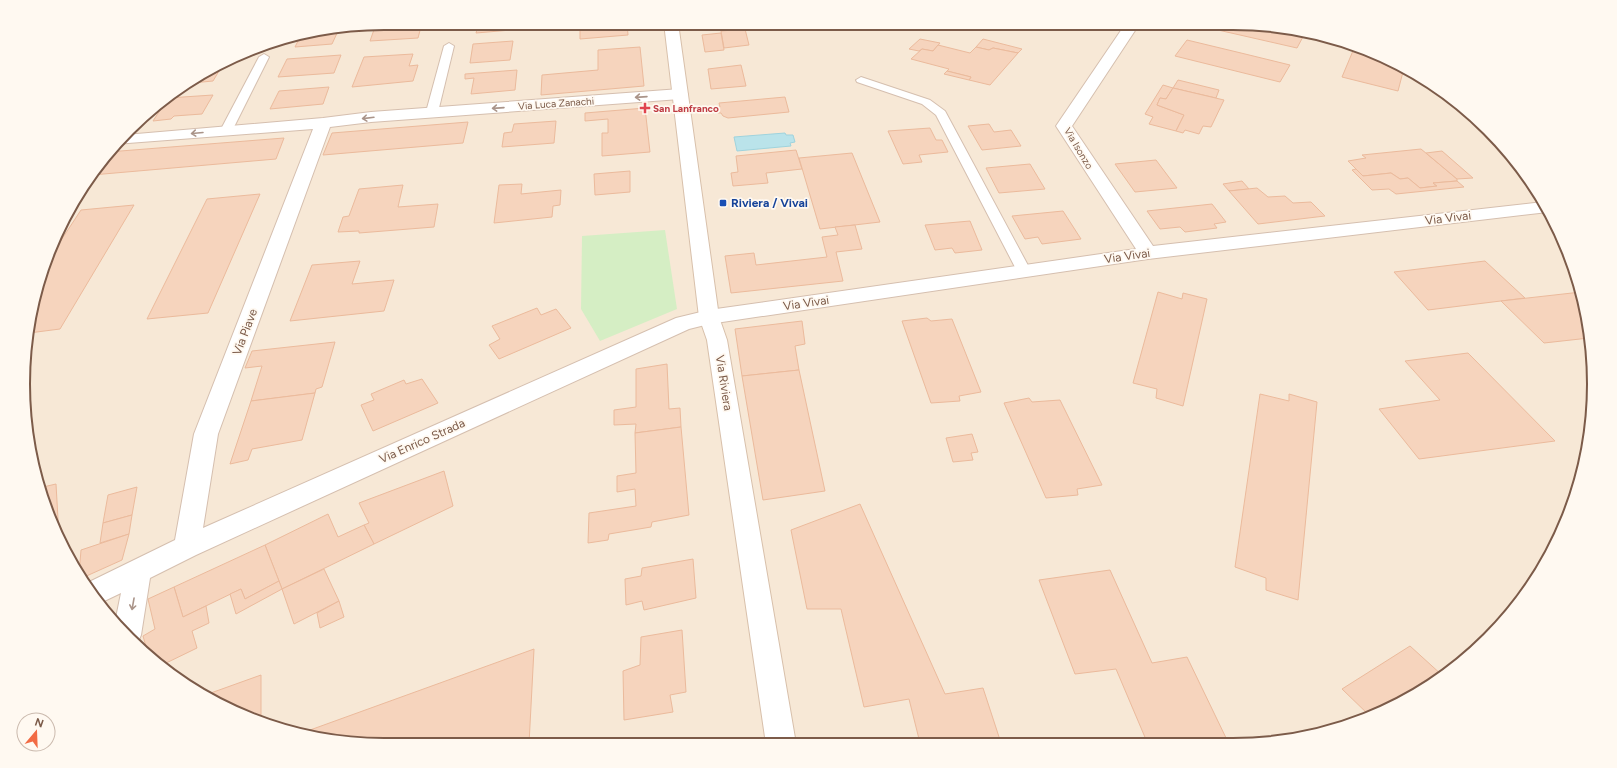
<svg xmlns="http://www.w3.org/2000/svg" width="1617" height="768" font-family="Figtree,sans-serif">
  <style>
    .residential { fill: #f7e8d6 }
    .green { fill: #d5eec4 }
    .water { fill: #bae3ea; stroke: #9fd3dd }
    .building { fill: #f6d4bd; stroke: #ebba9c }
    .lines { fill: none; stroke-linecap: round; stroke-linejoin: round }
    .lane-casing { stroke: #d5bfaf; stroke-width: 2 }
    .street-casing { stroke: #d5bfaf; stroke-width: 2 }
    .secondary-casing { stroke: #d8c0ab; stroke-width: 2 }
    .lane { fill: #fff; fill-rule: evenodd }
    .street { fill: #fff; fill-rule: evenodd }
    .secondary { fill: #fff; fill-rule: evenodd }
    .oneway { stroke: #aa9489 }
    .health-dot { fill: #e0444e; stroke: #fff9f1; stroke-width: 1.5 }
    .transit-dot { fill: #1a4fb4; stroke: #fff9f1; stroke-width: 1.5 }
    .labels { text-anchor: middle; stroke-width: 3.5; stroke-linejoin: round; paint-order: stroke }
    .far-street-label { font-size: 10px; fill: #7c5b49; stroke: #fff9f1 }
    .far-health-label { font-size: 10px; font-weight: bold; fill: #be3a42; stroke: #fff9f1; text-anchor: start }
    .transit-label { font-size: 12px; font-weight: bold; fill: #164399; stroke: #fff9f1; text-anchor: start }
    .street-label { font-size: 12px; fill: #7c5b49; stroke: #fff9f1 }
    .rim { fill: none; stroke: #7c5b49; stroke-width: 2 }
  </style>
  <rect width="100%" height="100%" fill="#fef6e8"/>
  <path class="residential" d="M 384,23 L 1233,23 L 1304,30 L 1371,51 L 1434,84 L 1488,129 L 1533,184 L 1567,246 L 1587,314 L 1594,384 L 1587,455 L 1566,522 L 1520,604 L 1453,670 L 1371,717 L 1280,742 L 384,745 L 313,738 L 246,717 L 146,655 L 97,604 L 60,544 L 26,431 L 30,313 L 71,203 L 112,146 L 164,98 L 268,42 Z"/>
  <path class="green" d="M 665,230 L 677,309 L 600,341 L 581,309 L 582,236 Z"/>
  <path class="water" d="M 785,133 L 786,135 L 793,135 L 795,142 L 790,143 L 791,146 L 737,151 L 734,137 Z"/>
  <g class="building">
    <path d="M 382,23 L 422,23 L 418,38 L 370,41 L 376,24 Z"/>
    <path d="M 479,23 L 524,23 L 523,29 L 476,33 Z"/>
    <path d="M 580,23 L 627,23 L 628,35 L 580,39 Z"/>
    <path d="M 1197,23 L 1233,23 L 1281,28 L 1305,33 L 1297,48 L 1196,25 Z"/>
    <path d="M 745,29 L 749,45 L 724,48 L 721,31 Z"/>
    <path d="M 338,31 L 332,44 L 295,47 L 300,37 Z"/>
    <path d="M 721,33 L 724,50 L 705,52 L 702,35 Z"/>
    <path d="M 920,39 L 940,43 L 933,51 L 922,49 L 919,51 L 909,49 Z"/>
    <path d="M 983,39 L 1022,49 L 1018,53 L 993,48 L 989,50 L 976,47 Z"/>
    <path d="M 1187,40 L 1241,53 L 1290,65 L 1280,82 L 1175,56 Z"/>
    <path d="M 513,41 L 510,60 L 470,63 L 473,44 Z"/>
    <path d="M 938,45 L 970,53 L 976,47 L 989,50 L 993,48 L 1018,53 L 990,85 L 969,80 L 971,77 L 947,71 L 949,69 L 911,59 L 922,49 L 933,51 Z"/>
    <path d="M 1355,46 L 1371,51 L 1404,68 L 1398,91 L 1342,77 Z"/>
    <path d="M 640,47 L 644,86 L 541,95 L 542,75 L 598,70 L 598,50 Z"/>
    <path d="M 413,54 L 409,66 L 418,65 L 413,81 L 352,87 L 364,57 Z"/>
    <path d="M 341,55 L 334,73 L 278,77 L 287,59 Z"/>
    <path d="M 741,65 L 746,86 L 711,89 L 708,69 Z"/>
    <path d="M 222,66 L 213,81 L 192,83 Z"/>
    <path d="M 517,70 L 515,90 L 471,94 L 474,78 L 465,79 L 465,74 Z"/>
    <path d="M 947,71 L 971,77 L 969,80 L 944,74 Z"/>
    <path d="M 1178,80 L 1219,90 L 1216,98 L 1173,88 Z"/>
    <path d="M 1163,85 L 1173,88 L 1166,99 L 1160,98 L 1157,105 L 1184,115 L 1176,131 L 1149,124 L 1153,117 L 1145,114 Z"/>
    <path d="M 329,87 L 323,104 L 270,109 L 279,91 Z"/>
    <path d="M 1173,88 L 1224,100 L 1211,127 L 1203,126 L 1199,134 L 1185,130 L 1183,133 L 1176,131 L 1184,115 L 1157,105 L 1160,98 L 1166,99 Z"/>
    <path d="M 213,95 L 202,114 L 174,116 L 171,119 L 153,121 L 168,98 Z"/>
    <path d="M 785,97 L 789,112 L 728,118 L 723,116 L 721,113 L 715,113 L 714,108 L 720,107 L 719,103 Z"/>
    <path d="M 645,108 L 650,152 L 602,156 L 602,133 L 608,133 L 608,119 L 585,121 L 585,113 Z"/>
    <path d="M 556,121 L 554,143 L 502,147 L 504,133 L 512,132 L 514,124 Z"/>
    <path d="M 468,122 L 463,143 L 323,155 L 332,133 Z"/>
    <path d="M 989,124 L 994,132 L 1011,130 L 1021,146 L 982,150 L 968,126 Z"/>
    <path d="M 930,128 L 936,140 L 942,140 L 948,152 L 919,155 L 922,162 L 903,164 L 888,131 Z"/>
    <path d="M 284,138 L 276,159 L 92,175 L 108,152 Z"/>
    <path d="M 1421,149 L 1457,179 L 1457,181 L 1433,183 L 1437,186 L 1420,188 L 1408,178 L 1400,179 L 1391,173 L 1363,176 L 1348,161 L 1366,158 L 1362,155 Z"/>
    <path d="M 796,150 L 802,169 L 766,173 L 768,183 L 733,186 L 731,173 L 738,172 L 736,156 Z"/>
    <path d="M 1442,151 L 1473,178 L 1457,179 L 1426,153 Z"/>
    <path d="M 852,153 L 880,222 L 820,229 L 799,158 Z"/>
    <path d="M 1156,160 L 1177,188 L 1135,192 L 1115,164 Z"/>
    <path d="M 1030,164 L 1045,189 L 999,193 L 986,168 Z"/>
    <path d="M 1356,169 L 1363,176 L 1391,173 L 1400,179 L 1408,178 L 1420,188 L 1437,186 L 1433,183 L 1457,181 L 1464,187 L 1396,194 L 1389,189 L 1372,190 L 1352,170 Z"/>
    <path d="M 630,171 L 630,192 L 595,195 L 594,174 Z"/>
    <path d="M 1242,181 L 1249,189 L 1229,191 L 1223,184 Z"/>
    <path d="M 522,184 L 521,194 L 561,190 L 560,205 L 553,206 L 552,217 L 494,223 L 499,185 Z"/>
    <path d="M 403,185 L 398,207 L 438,204 L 434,227 L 359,233 L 359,231 L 338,232 L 343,217 L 349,216 L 359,189 Z"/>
    <path d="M 1257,188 L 1268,197 L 1285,196 L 1293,203 L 1311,202 L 1325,216 L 1258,224 L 1229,191 Z"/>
    <path d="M 260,194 L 208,313 L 147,319 L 207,199 Z"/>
    <path d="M 1212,204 L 1226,222 L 1214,224 L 1217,228 L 1185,232 L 1180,227 L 1160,229 L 1147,211 Z"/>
    <path d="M 134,205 L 60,329 L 29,333 L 30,313 L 52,254 L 81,210 Z"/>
    <path d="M 1063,211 L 1081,239 L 1042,244 L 1038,237 L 1025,239 L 1012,216 Z"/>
    <path d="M 970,221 L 982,250 L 955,253 L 952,248 L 935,250 L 925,225 Z"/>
    <path d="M 855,225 L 862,249 L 836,252 L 843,281 L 731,293 L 725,256 L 754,253 L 756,265 L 827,257 L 822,237 L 838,235 L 835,227 Z"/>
    <path d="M 360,261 L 352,284 L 394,280 L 384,311 L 290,321 L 312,265 Z"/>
    <path d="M 1485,261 L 1525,298 L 1428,310 L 1394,272 Z"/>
    <path d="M 1158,292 L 1182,299 L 1183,293 L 1207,299 L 1183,406 L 1156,398 L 1157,389 L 1133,383 Z"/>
    <path d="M 1581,292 L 1587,314 L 1589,338 L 1544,343 L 1501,301 Z"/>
    <path d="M 537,308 L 541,315 L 556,309 L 571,328 L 499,359 L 489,345 L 500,339 L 492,326 Z"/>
    <path d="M 927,318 L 931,321 L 952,319 L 981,392 L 959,396 L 960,401 L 931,403 L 902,321 Z"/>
    <path d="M 802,321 L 805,344 L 795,346 L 799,370 L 742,376 L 735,329 Z"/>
    <path d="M 335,342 L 322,387 L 316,389 L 315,393 L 251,401 L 262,366 L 245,368 L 252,351 Z"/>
    <path d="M 1468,353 L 1555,441 L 1419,459 L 1379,409 L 1440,400 L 1405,361 Z"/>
    <path d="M 667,364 L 669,409 L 680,408 L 681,427 L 635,433 L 636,424 L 614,425 L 614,410 L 636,407 L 636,369 Z"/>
    <path d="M 799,370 L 825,491 L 763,500 L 742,376 Z"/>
    <path d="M 422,379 L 438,403 L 373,431 L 361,405 L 374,400 L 371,394 L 404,380 L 406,384 Z"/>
    <path d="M 315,393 L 302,440 L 252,449 L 248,460 L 230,464 L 251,401 Z"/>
    <path d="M 1260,394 L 1289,401 L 1289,394 L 1317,402 L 1298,600 L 1266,590 L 1266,578 L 1235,567 Z"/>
    <path d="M 1029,398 L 1032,402 L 1060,400 L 1102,485 L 1077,489 L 1078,495 L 1046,498 L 1004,403 Z"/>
    <path d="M 681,427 L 689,515 L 652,522 L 651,527 L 609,534 L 608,540 L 588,543 L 589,513 L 636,506 L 635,489 L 617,492 L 617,476 L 636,473 L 635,433 Z"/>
    <path d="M 972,434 L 978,452 L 971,453 L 973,460 L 953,462 L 946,438 Z"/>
    <path d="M 444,471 L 453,506 L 374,544 L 364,525 L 369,523 L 359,503 Z"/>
    <path d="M 56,484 L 59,536 L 58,537 L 43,487 Z"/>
    <path d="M 137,487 L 132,515 L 103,523 L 108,495 Z"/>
    <path d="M 860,504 L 945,694 L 983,688 L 1001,743 L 920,743 L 909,699 L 864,707 L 841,609 L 807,609 L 791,530 Z"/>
    <path d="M 328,514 L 338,537 L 364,525 L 374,544 L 282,589 L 265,545 Z"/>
    <path d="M 132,515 L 129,534 L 100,543 L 103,523 Z"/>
    <path d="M 129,534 L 122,560 L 82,578 L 79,574 L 81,550 Z"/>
    <path d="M 265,545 L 279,581 L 245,599 L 241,589 L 183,617 L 174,587 Z"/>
    <path d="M 693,559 L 696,598 L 644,610 L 642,601 L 626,605 L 625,579 L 641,576 L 642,568 Z"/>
    <path d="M 324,569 L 339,601 L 294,624 L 282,589 Z"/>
    <path d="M 1110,570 L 1152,663 L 1187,657 L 1228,742 L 1147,742 L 1116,669 L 1075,674 L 1039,580 Z"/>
    <path d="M 279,581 L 282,589 L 236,614 L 230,594 L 241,589 L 245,599 Z"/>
    <path d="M 174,587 L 183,617 L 206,606 L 209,623 L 192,631 L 197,648 L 162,665 L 149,657 L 143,636 L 155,629 L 148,599 Z"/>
    <path d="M 339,601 L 344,617 L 320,628 L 317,613 Z"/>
    <path d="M 682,630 L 686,692 L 670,695 L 673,712 L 624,720 L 623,671 L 640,665 L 641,637 Z"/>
    <path d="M 1410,646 L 1443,676 L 1371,717 L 1342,689 Z"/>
    <path d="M 534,649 L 529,744 L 384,745 L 313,738 L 299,734 Z"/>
    <path d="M 261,675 L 261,719 L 257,721 L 246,717 L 208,694 Z"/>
  </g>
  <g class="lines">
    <g class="lane-casing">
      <g id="lane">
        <path d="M 449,43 L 454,46 L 438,112 L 436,114 L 428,114 L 426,112 L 444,46 Z"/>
        <path d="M 264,54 L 269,57 L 232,131 L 230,133 L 222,133 L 220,131 L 259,57 Z"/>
        <path d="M 861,77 L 930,100 L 945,111 L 1031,271 L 1029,274 L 1019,274 L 1017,271 L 936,115 L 922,104 L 857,82 L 856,80 Z"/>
      </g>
    </g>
    <g class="street-casing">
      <path id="street" d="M 1126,23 L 1140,23 L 1072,126 L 1153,246 L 1543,202 L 1548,212 L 1148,259 L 709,324 L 689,329 L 196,555 L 150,578 L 141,635 L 137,644 L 115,623 L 121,593 L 98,604 L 85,584 L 175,540 L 194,434 L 313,129 L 115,144 L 125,135 L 323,118 L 371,112 L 680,89 L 685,91 L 688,94 L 685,97 L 680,99 L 371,122 L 330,127 L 218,434 L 203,528 L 676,318 L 709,310 L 1136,249 L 1056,126 Z"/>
    </g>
    <g class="secondary-casing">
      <path id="secondary" d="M 664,23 L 678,23 L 719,317 L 727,340 L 796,744 L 766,744 L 707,340 L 699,317 Z"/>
    </g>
    <use href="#lane" class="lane"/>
    <use href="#street" class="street"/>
    <use href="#secondary" class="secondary"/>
  </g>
  <defs><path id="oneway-shaft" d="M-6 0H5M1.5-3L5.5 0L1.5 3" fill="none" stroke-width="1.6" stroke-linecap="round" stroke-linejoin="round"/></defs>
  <g class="oneway">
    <use href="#oneway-shaft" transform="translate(641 97) rotate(176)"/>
    <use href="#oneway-shaft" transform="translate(498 108) rotate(176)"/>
    <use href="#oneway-shaft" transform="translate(368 118) rotate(173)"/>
    <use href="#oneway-shaft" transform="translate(197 133) rotate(175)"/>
    <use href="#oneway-shaft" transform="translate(133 604) rotate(100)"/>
  </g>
  <path class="health-dot" d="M643 102h4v4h4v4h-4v4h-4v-4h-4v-4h4z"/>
  <rect class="transit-dot" x="719" y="199" width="8" height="8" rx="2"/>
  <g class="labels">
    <g class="far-street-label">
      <text transform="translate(556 103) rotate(-4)" y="4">Via Luca Zanachi</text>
      <text transform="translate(1079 148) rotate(59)" y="4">Via Isonzo</text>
    </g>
    <g class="far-health-label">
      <text x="653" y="112">San Lanfranco</text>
    </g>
    <g class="transit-label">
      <text x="731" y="207">Riviera / Vivai</text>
    </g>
    <g class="street-label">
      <text transform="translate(1448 218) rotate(-7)" y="4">Via Vivai</text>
      <text transform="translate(1127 256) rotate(-8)" y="4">Via Vivai</text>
      <text transform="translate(806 303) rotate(-8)" y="4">Via Vivai</text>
      <text transform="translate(245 332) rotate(-69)" y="4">Via Piave</text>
      <text transform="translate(724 383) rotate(81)" y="4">Via Riviera</text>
      <text transform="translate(422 441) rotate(-24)" y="4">Via Enrico Strada</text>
    </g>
  </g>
  <path d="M0 0H1617V768H0ZM384 30H1233A354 354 0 0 1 1587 384V384A354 354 0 0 1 1233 738H384A354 354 0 0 1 30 384V384A354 354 0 0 1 384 30Z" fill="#fff9f1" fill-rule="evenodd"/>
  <path class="rim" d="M384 30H1233A354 354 0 0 1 1587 384V384A354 354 0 0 1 1233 738H384A354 354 0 0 1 30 384V384A354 354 0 0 1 384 30Z"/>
  <g transform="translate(36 732) rotate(19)"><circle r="19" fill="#fff9f1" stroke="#cbbaae"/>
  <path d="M0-3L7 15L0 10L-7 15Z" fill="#f26b44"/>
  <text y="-6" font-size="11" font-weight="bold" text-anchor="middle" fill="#7c5b49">N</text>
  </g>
</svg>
